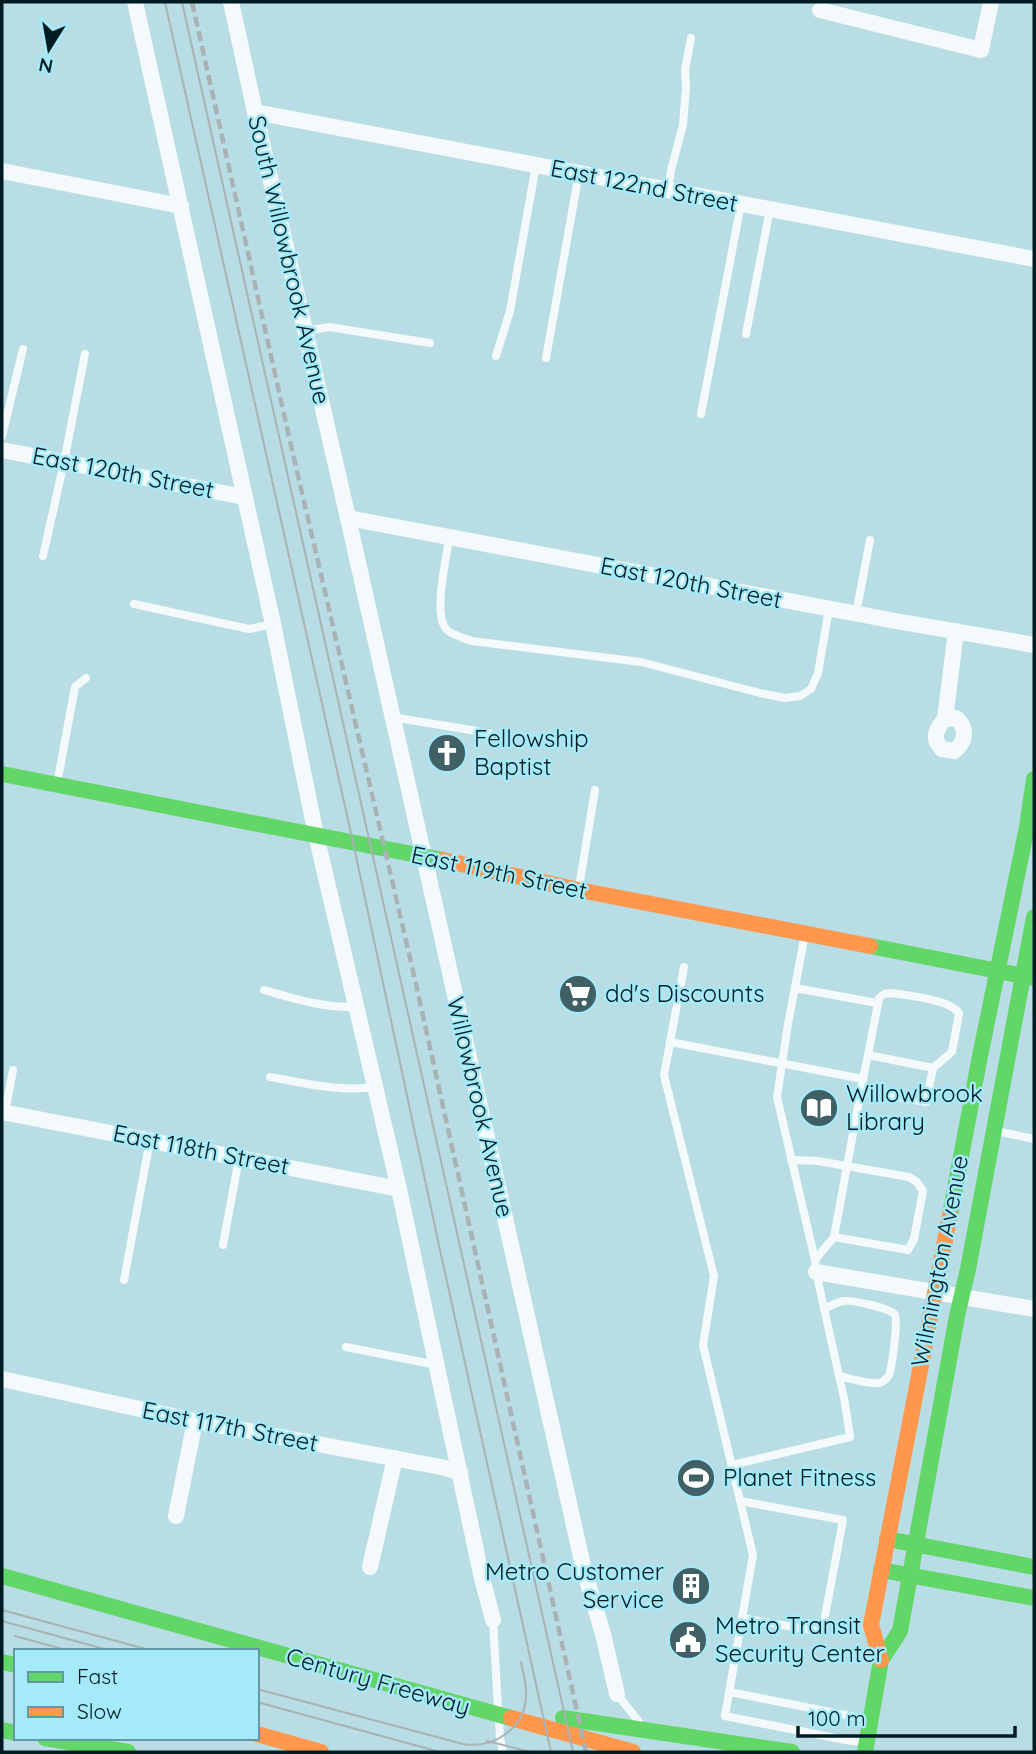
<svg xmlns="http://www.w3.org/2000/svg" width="1036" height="1754" font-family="Quicksand,sans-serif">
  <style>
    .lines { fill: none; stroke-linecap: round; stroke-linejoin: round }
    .lane { stroke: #f4fafb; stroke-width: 8 }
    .street { stroke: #f4fafb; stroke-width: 16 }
    .fast { stroke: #63d668; stroke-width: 16 }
    .slow { stroke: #ff974d; stroke-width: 16 }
    .tram { stroke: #a9b2b5; stroke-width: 2 }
    .rail { stroke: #a9b2b5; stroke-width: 4.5; stroke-dasharray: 10 5; stroke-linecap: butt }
    .labels { text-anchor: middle; stroke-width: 5; stroke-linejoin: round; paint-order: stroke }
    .street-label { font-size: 24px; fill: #001c22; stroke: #a4eaf9 }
    .poi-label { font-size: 24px; fill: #001c22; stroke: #a4eaf9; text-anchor: start }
  </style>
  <rect width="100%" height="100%" fill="#b8dde5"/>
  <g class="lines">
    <g class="lane">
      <path d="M 668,190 L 671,170 L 683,125 L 686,88 L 685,70 L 691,38"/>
      <path d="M 305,331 L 329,327 L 430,343"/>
      <path d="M 746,334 L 770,209"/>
      <path d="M 496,356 L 510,311 L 536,165"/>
      <path d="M 546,358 L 579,173"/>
      <path d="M 701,414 L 741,204"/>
      <path d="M 2,436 L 23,349"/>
      <path d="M 449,538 C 447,558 432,615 447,630 C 452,635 464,638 472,641 L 641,662 L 760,693 L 785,698 L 800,696 L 811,689 L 818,673 L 829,609"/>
      <path d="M 43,556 L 64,462 L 85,354"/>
      <path d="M 134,604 L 249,629 L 273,624"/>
      <path d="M 856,614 L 870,540"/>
      <path d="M 392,717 L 489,733"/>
      <path d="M 57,784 L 75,687 L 86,678"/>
      <path d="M 579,887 L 595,790"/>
      <path d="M 684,967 L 664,1075 L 714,1276 L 703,1345 L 753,1555 L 725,1716 L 840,1739 L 866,1743"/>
      <path d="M 795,988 L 877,1003"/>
      <path d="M 264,990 C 295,999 324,1008 356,1007"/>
      <path d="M 670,1042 L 863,1079"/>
      <path d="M 868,1055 L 879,998 L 884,994 L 892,993 C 909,996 949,999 959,1013 L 952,1052 L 933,1068"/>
      <path d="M 270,1077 C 305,1083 339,1092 375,1087"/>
      <path d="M 5,1112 L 13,1070"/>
      <path d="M 996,1131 L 1034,1139"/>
      <path d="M 791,1160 L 818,1161 L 909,1177 L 917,1182 L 923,1191 L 914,1239 L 908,1250 L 834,1237"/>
      <path d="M 223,1245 L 239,1158"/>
      <path d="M 815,1260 L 834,1237 L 863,1079 L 868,1055 L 933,1068 L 926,1102 L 861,1091"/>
      <path d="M 124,1280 L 150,1140"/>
      <path d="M 824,1309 C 830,1306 837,1302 844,1301 C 852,1300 892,1308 895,1315 C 898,1322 892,1367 889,1375 C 888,1377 884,1381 882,1382 C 873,1386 848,1378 839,1376"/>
      <path d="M 346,1347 L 437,1365"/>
      <path d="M 732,1465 L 850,1437 L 845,1403 L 816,1272 L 815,1260 L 777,1097 L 788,1024 L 805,934"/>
      <path d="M 740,1501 L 843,1520 L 822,1632 L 742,1618"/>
      <path d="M 493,1620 L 498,1708"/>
      <path d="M 730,1692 L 870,1720"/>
      <path d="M 617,1694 L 639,1722"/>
      <path d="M 499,1721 L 500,1738 L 503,1752"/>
    </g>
    <g class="street">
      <path d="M 135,2 L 273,624 L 316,835 L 399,1189 L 481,1574 L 493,1620"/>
      <path d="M 231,2 L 255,112 L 348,518 L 584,1570 L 603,1634 L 617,1694"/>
      <path d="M 820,10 L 981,50 L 991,2"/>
      <path d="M 255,112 L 1034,259"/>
      <path d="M 2,171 L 181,206"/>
      <path d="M 2,450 L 244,497"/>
      <path d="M 348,518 L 890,620 L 1034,645"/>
      <path d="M 945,719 L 956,718 C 968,728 966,742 954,751 L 942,749 C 931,738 936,729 945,719 L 956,631"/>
      <path d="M 2,1112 L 399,1189"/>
      <path d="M 816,1272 L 1034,1309"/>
      <path d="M 2,1379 L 195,1421 L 441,1467 L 460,1472"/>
      <path d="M 176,1516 L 195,1421"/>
      <path d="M 370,1567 L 395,1458"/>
    </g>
    <g class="fast">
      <path d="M 2,774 L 443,860"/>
      <path d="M 870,946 L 1034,978"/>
      <path d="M 950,1215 L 980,1056 L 1027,827 L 1034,779"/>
      <path d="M 887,1539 L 1034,1567"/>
      <path d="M 881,1570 L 1034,1598"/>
      <path d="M 2,1576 L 511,1718"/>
      <path d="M 2,1662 L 16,1665"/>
      <path d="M 563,1718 L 792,1752"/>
      <path d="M 2,1730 L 16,1733"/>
      <path d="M 45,1738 L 128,1752"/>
      <path d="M 865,1752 L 881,1660 L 900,1631 L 957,1316 L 968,1269 L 1034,917"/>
    </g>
    <g class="slow">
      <path d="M 443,860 L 579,890 L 870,946"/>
      <path d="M 881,1660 L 871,1625 L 950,1215"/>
      <path d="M 511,1718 L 633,1752"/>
      <path d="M 257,1734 L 321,1752"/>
    </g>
    <g class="tram">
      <path d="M 165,2 L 353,842 L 438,1241 L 551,1752"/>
      <path d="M 182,2 L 573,1752"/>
      <path d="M 2,1610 L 153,1651"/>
      <path d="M 2,1621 L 112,1651"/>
      <path d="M 15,1636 L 70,1651"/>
      <path d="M 257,1689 L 463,1744 C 493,1749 525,1729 526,1696 C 527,1685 523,1673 521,1662"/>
      <path d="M 257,1702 L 440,1752"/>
      <path d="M 487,1741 L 531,1752"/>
    </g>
    <path class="rail" d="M 192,2 L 290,441 L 413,971 L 586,1752"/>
  </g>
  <defs>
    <g id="church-disc" transform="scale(2.0125)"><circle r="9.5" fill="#406066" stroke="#a4eaf9"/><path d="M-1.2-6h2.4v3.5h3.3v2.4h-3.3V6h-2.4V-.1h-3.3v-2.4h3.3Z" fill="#fff"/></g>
    <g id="supermarket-disc" transform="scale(2.0125)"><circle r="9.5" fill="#406066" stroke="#a4eaf9"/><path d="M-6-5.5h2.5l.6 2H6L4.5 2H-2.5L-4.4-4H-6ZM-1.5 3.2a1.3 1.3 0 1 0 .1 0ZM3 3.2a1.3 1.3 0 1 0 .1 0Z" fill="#fff"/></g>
    <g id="library-disc" transform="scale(2.0125)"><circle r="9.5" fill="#406066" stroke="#a4eaf9"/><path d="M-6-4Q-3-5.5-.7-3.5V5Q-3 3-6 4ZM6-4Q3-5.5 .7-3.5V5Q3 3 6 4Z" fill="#fff"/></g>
    <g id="stadium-disc" transform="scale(2.0125)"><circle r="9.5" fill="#406066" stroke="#a4eaf9"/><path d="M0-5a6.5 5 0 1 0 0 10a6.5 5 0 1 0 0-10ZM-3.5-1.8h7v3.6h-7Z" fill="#fff"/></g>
    <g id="building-disc" transform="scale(2.0125)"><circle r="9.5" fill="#406066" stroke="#a4eaf9"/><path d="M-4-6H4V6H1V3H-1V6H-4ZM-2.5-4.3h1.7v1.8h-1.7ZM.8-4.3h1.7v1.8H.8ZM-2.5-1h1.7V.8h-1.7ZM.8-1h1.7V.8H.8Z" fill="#fff"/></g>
    <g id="civic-disc" transform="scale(2.0125)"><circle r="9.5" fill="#406066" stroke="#a4eaf9"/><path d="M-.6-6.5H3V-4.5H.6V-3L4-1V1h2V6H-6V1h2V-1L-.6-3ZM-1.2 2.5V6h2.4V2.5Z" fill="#fff"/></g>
  </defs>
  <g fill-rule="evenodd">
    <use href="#church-disc" x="447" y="753"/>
    <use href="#supermarket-disc" x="578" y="994"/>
    <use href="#library-disc" x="819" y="1108"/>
    <use href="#stadium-disc" x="696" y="1478"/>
    <use href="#building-disc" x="691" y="1586"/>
    <use href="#civic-disc" x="688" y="1640"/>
  </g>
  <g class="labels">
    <g class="street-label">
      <text transform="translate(644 186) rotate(11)" y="8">East 122nd Street</text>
      <text transform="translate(289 260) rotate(77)" y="8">South Willowbrook Avenue</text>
      <text transform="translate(123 473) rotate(11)" y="8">East 120th Street</text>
      <text transform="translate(691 583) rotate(11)" y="8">East 120th Street</text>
      <text transform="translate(499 873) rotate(12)" y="8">East 119th Street</text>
      <text transform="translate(480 1107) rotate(77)" y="8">Willowbrook Avenue</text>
      <text transform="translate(201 1150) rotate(11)" y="8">East 118th Street</text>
      <text transform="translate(940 1261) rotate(-79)" y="8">Wilmington Avenue</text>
      <text transform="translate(230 1427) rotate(11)" y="8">East 117th Street</text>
      <text transform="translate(378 1682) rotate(16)" y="8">Century Freeway</text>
    </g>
    <g class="poi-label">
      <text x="474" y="747">Fellowship<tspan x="474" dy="28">Baptist</tspan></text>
      <text x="605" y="1002">dd's Discounts</text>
      <text x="846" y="1102">Willowbrook<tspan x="846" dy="28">Library</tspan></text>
      <text x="723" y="1486">Planet Fitness</text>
      <text x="664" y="1580" text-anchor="end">Metro Customer<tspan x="664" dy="28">Service</tspan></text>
      <text x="715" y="1634">Metro Transit<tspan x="715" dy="28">Security Center</tspan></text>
    </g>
  </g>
  <rect width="1036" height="1754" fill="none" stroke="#001c22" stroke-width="7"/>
  <rect x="14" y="1649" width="245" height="91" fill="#a4eaf9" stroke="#6298a3" stroke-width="2"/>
  <rect x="28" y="1672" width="35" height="10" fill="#63d668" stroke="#6298a3" stroke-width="2"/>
  <text x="77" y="1684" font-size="21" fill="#001c22">Fast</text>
  <rect x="28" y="1707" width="35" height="10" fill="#ff974d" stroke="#6298a3" stroke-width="2"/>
  <text x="77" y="1719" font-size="21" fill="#001c22">Slow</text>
  <g transform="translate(49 49) rotate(191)" stroke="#a4eaf9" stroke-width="5" paint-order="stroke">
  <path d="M0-5L12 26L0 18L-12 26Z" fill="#001c22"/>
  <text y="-10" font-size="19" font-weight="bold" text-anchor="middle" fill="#001c22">N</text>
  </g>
  <path d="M798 1726v10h217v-10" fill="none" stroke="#001c22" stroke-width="3.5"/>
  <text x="808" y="1726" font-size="21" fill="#001c22" stroke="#a4eaf9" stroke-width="5" paint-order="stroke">100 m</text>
</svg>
